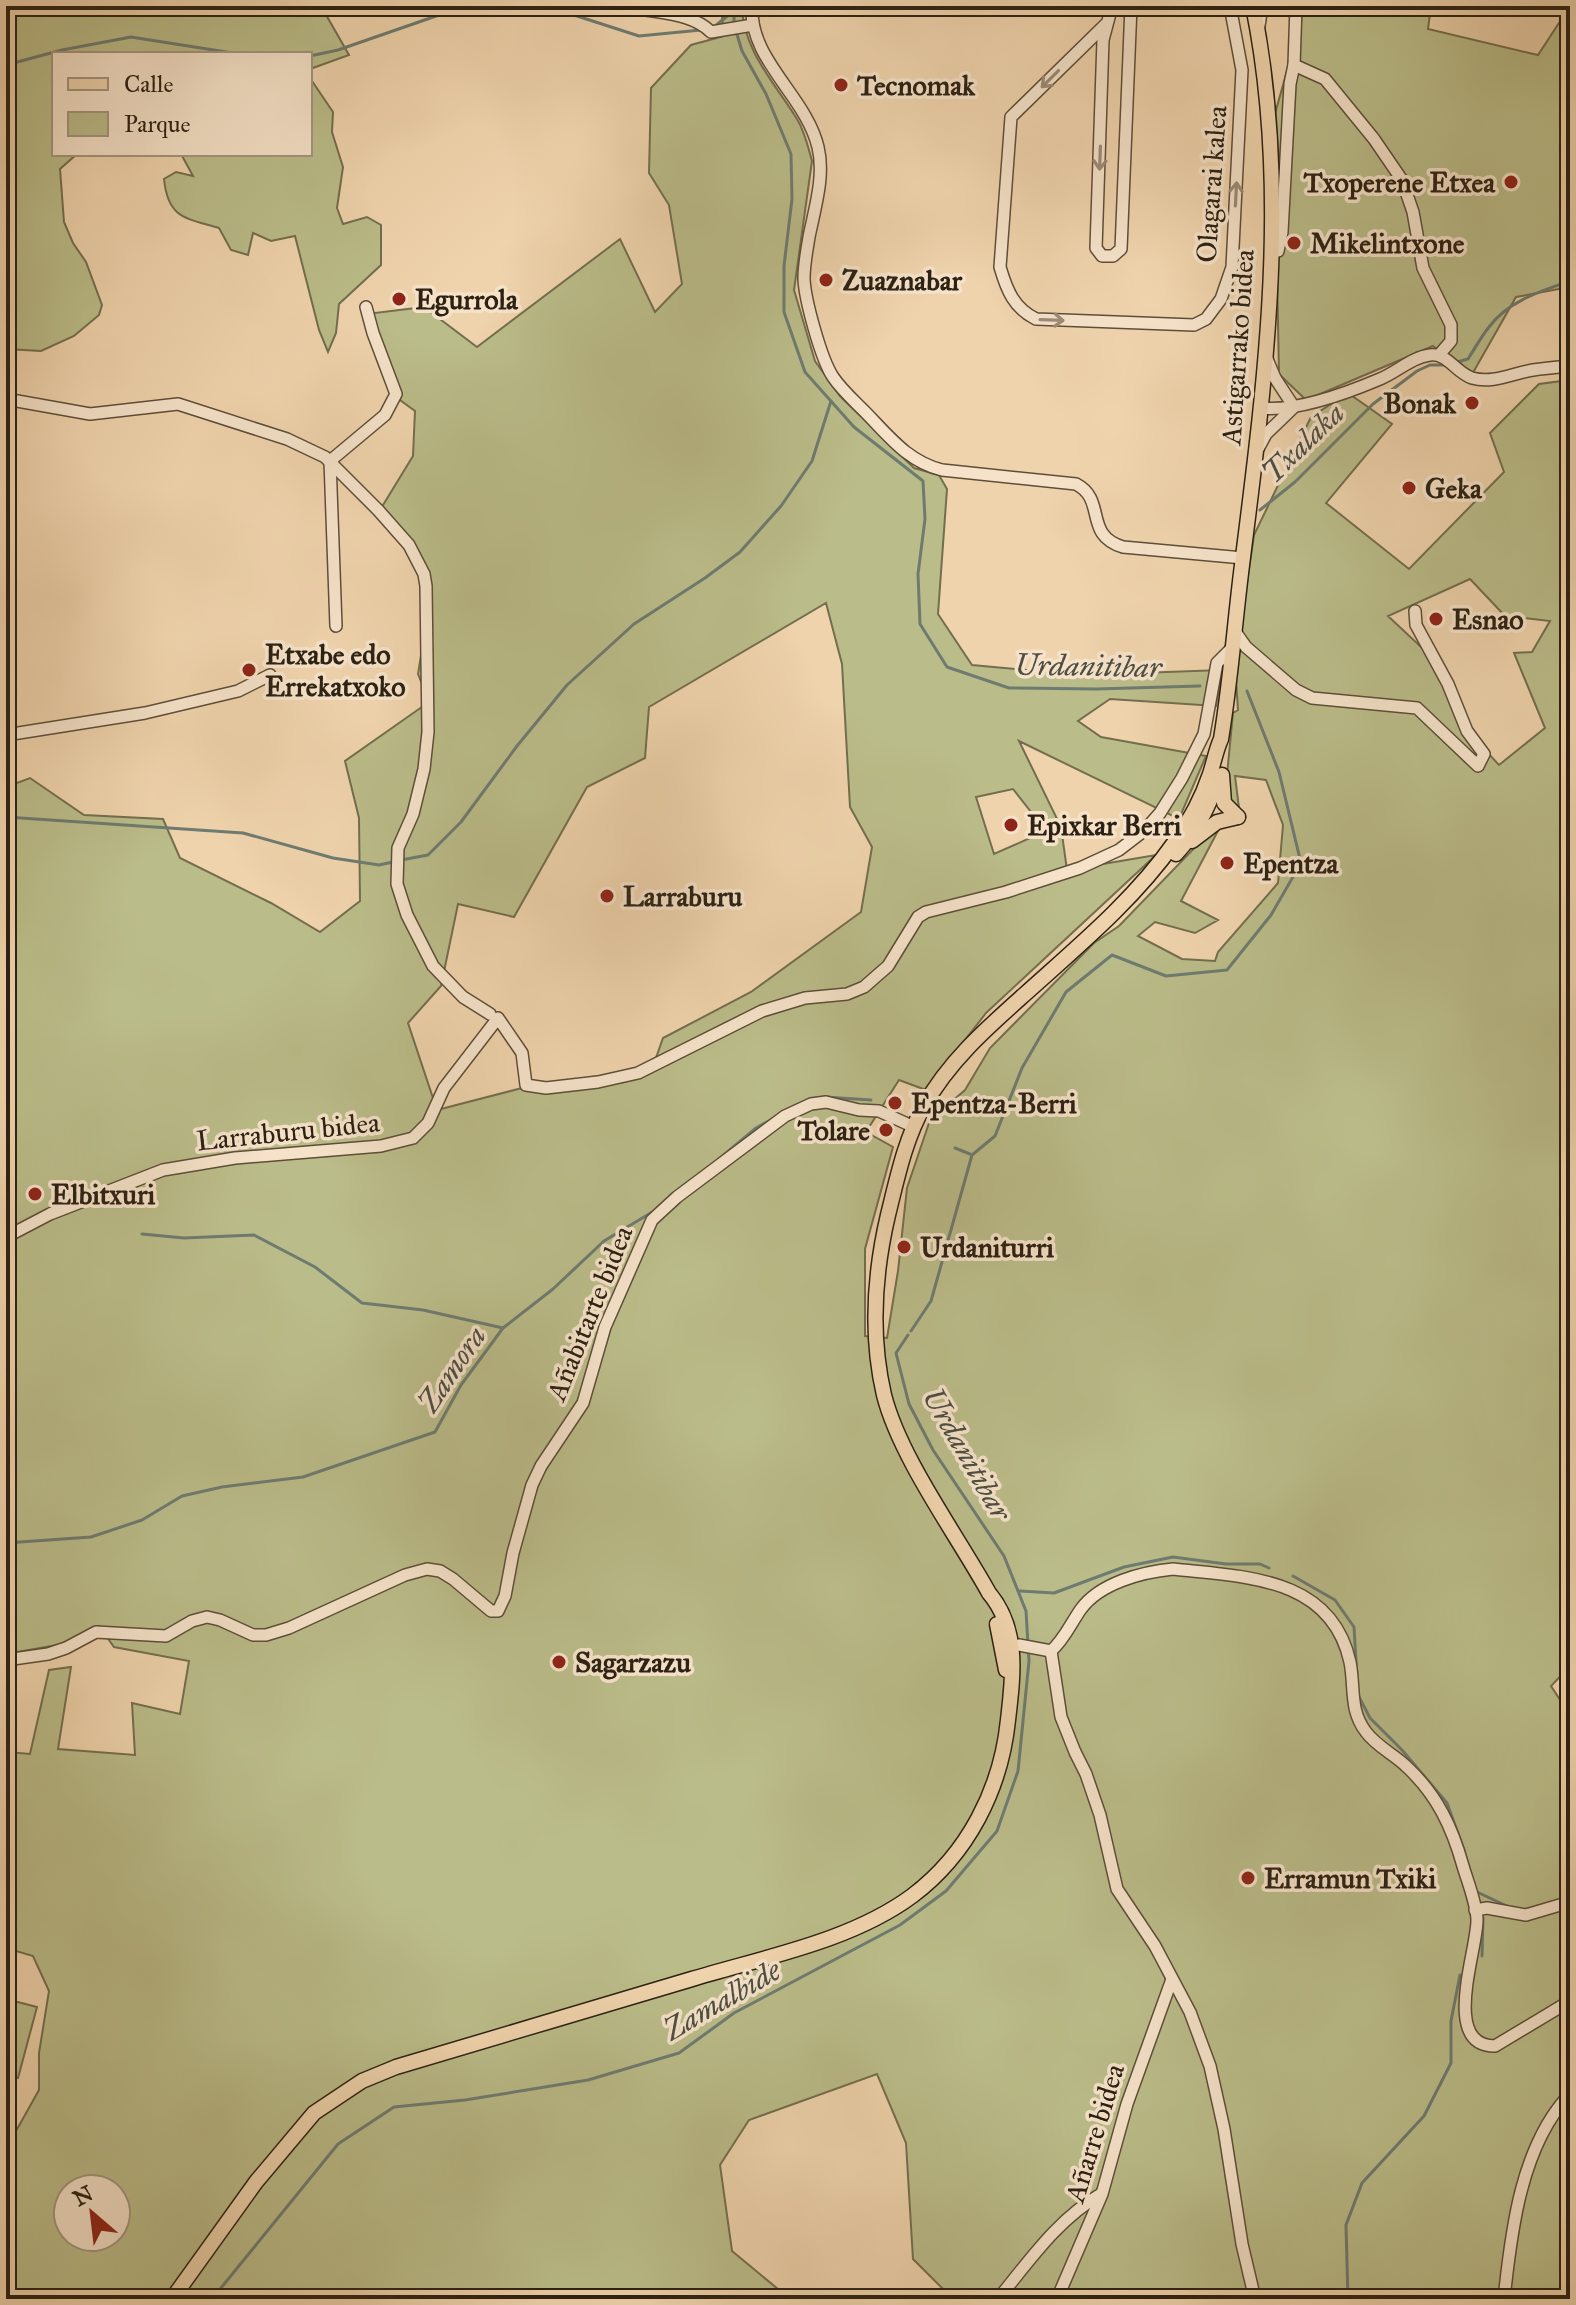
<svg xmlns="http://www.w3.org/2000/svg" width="1576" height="2305" font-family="'IM FELL Great Primer',serif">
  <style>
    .green { fill: #babc89; stroke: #736e4e; stroke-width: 2; fill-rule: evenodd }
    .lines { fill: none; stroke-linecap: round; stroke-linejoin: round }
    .stream { stroke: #6e7b71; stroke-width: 3 }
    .minor-casing { stroke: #5d4e39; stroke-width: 14 }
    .major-casing { stroke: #2c2113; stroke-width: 17 }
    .minor { stroke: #f5e2c9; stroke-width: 11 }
    .major { stroke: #efd3ac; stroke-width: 14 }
    .oneway { stroke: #9b8b77 }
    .poi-dot { fill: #8f2418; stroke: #f5e2c9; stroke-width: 3 }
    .labels { text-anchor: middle; stroke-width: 7; stroke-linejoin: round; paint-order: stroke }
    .poi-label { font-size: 28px; font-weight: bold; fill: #2c2113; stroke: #f5e2c9; text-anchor: start }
    .street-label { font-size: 28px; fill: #2c2113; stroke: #f5e2c9 }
    .water-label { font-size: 30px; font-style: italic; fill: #4d4e42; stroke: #f5e2c9 }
  </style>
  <rect width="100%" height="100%" fill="#efd3ac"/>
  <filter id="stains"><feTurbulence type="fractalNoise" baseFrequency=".0025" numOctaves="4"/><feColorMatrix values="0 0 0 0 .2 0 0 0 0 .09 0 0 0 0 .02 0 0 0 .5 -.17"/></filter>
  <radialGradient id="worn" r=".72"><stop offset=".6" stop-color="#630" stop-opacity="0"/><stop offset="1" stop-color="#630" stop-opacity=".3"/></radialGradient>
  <g class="green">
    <path d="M 6,6 L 321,6 L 349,55 L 310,69 L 310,54 L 54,54 L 54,154 L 77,154 L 60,169 L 64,222 L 73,243 L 86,262 L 102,305 L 99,315 L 74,336 L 41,351 L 6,349 Z"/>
    <path d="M 721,6 L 742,6 C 743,51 775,83 797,119 C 805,132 808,147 812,161 L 794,290 L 815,361 L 840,396 L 914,468 L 939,475 L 947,489 L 938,614 L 972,665 L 1082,675 L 1222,670 L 1216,706 L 1110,699 L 1078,721 L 1101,737 L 1206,756 L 1179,819 L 1019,741 L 1061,827 L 1067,870 L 1156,855 L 986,1013 L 926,1090 L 899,1080 L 866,1132 L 893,1147 L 865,1249 L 865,1336 L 887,1338 L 898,1271 L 907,1188 L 930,1120 L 965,1090 L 990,1048 L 1094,943 L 1119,926 L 1205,837 L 1220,827 L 1181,901 L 1218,920 L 1195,933 L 1155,922 L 1138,936 L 1182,959 L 1215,961 L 1218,952 L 1278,883 L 1283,825 L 1266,780 L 1235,776 L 1239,808 L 1229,802 L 1226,785 L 1233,713 L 1238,710 L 1235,665 L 1254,535 L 1311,417 L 1348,393 L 1392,424 L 1326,503 L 1409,569 L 1504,472 L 1490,433 L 1539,384 L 1570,380 L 1570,1666 L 1551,1686 L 1570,1715 L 1570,2299 L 953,2299 L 913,2259 L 906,2143 L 877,2074 L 749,2120 L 720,2165 L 732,2251 L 790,2299 L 6,2299 L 6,2135 L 16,2131 L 39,2090 L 39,2053 L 49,1991 L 33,1956 L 6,1948 L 8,1752 L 30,1754 L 49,1670 L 71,1667 L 58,1749 L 135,1755 L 132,1703 L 180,1714 L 189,1661 L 114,1647 L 99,1626 L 63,1644 L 6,1654 L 6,787 L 30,778 L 84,815 L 163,819 L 180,858 L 271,903 L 320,932 L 360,901 L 359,818 L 345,761 L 429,702 L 418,674 L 430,600 L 413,542 L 380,510 L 413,456 L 415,411 L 400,400 L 366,314 L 424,307 L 477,347 L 620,239 L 655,312 L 682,284 L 669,205 L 649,173 L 651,88 L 691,45 L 724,36 ZM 1470,579 L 1505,616 L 1550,621 L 1532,652 L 1514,653 L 1545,728 L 1499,765 L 1477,741 L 1435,660 L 1388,616 ZM 826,603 L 842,664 L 850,807 L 872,847 L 861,912 L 751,992 L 663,1038 L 651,1072 L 526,1087 L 437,1110 L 408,1023 L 441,986 L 458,904 L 514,917 L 587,787 L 645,758 L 649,707 ZM 1013,789 L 1046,831 L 994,854 L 976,797 ZM 68,2189 L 116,2189 L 116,2237 L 68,2237 Z"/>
    <path d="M 1296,6 L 1431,6 L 1428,29 L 1538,55 L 1570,6 L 1570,287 L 1516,297 L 1470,378 L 1433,346 L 1306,400 L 1279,374 L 1274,117 L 1291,57 Z"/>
    <path d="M 310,78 L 333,112 L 332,132 L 343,167 L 337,208 L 343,224 L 367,217 L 381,225 L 381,265 L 339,304 L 336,333 L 328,352 L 319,330 L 295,236 L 271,241 L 253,233 L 248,255 L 231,250 L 219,228 C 186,218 168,219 164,179 L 176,172 L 193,176 L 181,154 L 310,154 Z"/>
    <path d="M 6,1999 L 37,2007 L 18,2078 L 6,2075 Z"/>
  </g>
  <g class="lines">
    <g class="stream">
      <path d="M 546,6 L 639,36 L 701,30"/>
      <path d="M 734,6 L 734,24"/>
      <path d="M 714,27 L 732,12"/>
      <path d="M 736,31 L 742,51 L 766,94 L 791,154 L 792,199 L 784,266 L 784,312 L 805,372 L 854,427 L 923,481 L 925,519 L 918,574 L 920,624 L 947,667 L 1009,688 L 1096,689 L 1200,686"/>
      <path d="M 310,56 L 338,50 L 465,6"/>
      <path d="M 6,65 L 62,50 L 131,37 L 239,54"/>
      <path d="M 1457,362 L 1468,359 C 1475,348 1481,337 1489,327 C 1508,301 1541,291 1570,281"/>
      <path d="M 1260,510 L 1295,482 L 1373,404 L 1417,371 L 1430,365 L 1446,365"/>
      <path d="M 6,817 L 243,833 L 333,858 L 379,865 L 393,862"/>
      <path d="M 401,860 L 428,855 L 461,822 L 517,746 L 567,685 L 634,624 L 705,578 L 740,552 L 781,506 L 812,461 L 831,401"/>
      <path d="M 825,1097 L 871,1100"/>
      <path d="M 955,1148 L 970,1154"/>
      <path d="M 719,1159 L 756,1128 L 774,1118"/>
      <path d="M 142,1234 L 184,1238 L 254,1235 L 315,1267 L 362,1303 L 423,1310 L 503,1328"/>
      <path d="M 911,1331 L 931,1301 L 972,1155 L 995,1136 L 1022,1068 L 1066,992 L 1112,955 L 1166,976 L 1227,970 L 1271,915 L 1301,863 L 1279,772 L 1247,691"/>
      <path d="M 6,1543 L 91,1537 L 142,1520 L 182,1496 L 222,1487 L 303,1477 L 435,1432 L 461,1385 L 503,1328 L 553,1289 L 604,1241 L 654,1211"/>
      <path d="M 1293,1576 L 1335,1600 L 1354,1627 L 1358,1695 L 1370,1718 L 1402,1750 L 1447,1803 L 1464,1850"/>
      <path d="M 1020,1591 L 1054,1593 L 1124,1567 L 1173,1557 L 1226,1564 L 1260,1564 L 1269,1568"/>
      <path d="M 1477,1892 L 1509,1907"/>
      <path d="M 1482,1956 L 1483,1918"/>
      <path d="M 212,2299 L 338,2144 L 394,2107 L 465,2100 L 588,2080 L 679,2053 L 734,2013 L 900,1925 L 946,1891 L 997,1831 L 1018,1771 L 1029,1661 L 1026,1611 L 1004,1556 L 933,1450 L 909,1404 L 896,1353 L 908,1335"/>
      <path d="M 1348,2299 L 1346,2225 L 1362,2183 L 1424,2116 L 1451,2063 L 1451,2021 L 1460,1975"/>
    </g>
    <g class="minor-casing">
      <g id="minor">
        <path d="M 627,6 C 655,14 690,11 711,32 L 753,25"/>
        <path d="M 752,6 C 749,60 806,96 818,147 C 825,176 815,207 809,237 C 807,250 804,264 804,279 C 805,300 821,359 833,377 C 843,392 858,404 870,417 C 892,440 910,462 942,470 L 1076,484 C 1107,500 1083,535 1123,547 L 1243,558"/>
        <path d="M 1112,6 L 1103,40 L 1096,248 L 1102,256 L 1113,256 L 1121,249 L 1131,6"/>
        <path d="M 1296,6 L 1294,65 L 1325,79 L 1374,139 L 1402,180 L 1413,212 L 1423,268 L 1451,325 L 1451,341 L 1439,355"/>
        <path d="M 1106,24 L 1011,117 L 1000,267 C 1007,291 1014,308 1036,319 L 1194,325 L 1206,319 L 1221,299 L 1232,267 L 1242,70 L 1230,6"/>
        <path d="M 1259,26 L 1262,6"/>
        <path d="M 1271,252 L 1278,251 L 1282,232 L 1290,84 L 1294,65"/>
        <path d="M 1267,359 L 1275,378 L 1294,407"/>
        <path d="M 6,399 L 90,414 L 178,404 L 287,439 L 325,457 L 379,511 L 409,545 L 424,574 L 426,586 L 428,732 L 424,769 L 413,814 L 398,848 L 397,884 L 407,915 L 433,966 L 463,997 L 490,1014"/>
        <path d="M 1261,408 C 1297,412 1347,393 1380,379 C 1397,372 1412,357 1430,355 C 1448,353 1456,373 1472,378 C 1493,384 1513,373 1533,370 C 1545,368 1558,367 1570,366"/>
        <path d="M 1258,449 L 1266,434 L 1293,408"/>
        <path d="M 336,626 L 330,461 L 385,415 L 396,394 L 373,333 L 366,307"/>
        <path d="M 1234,630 L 1246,647 L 1296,690 L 1312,698 L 1417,708 L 1478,766 L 1484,754 L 1467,731 L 1448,684 L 1416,625 L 1415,611"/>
        <path d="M 6,735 L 145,713 L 238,691 L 270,675"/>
        <path d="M 6,1237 L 50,1214 L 163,1170 L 235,1158 L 381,1146 L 413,1138 L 428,1123 L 444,1088 L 498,1018 L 522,1053 L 526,1085 L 546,1088 L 598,1082 L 638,1073 L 762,1011 L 805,998 L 847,994 L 864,987 L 888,966 L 918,917 L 926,912 L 1006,892 L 1080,868 L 1119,850 L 1145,830 L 1160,813 L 1182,778 L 1204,734 L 1217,663 L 1232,648"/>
        <path d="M 1019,1645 L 1051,1651 C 1064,1640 1071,1623 1081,1609 C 1100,1583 1142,1572 1173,1569 C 1244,1577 1331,1576 1350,1662 C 1355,1687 1349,1710 1366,1732 C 1376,1746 1395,1755 1407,1767 C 1437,1795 1452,1827 1463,1866 C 1468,1883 1476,1902 1477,1919 C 1478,1949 1440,2046 1495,2046 L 1570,2001"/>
        <path d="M 1051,1651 L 1061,1717 L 1075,1752 L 1086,1774 L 1100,1815 L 1117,1889 L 1155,1946 L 1190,2012 L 1210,2066 L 1224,2129 L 1242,2244 L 1255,2299"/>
        <path d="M 6,1660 L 48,1654 L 66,1648 L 96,1632 L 166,1636 L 192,1621 L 207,1617 L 220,1620 L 253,1635 L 266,1635 L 289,1628 L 405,1575 L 427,1569 L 440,1571 L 453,1579 L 491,1611 L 498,1611 L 505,1596 L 513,1553 L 532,1485 L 541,1466 L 583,1403 L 605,1327 L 652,1220 L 677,1197 L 785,1116 L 811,1104 L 826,1102 L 859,1110 L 879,1111 L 914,1127"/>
        <path d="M 1475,1910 L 1487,1908 L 1526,1915 L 1570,1902"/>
        <path d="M 998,2299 C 1030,2260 1057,2220 1101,2194"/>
        <path d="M 1057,2299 L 1102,2194 L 1127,2104 L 1172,1979"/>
        <path d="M 1504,2299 C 1511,2232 1521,2145 1570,2094"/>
      </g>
    </g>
    <g class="major-casing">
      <g id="major">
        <path d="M 1222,775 L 1224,803 L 1238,817"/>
        <path d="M 1192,841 L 1217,822 L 1238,817"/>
        <path d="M 1176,854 C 1196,832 1209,807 1218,779"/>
        <path d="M 997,1624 L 1006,1670"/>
        <path d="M 172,2299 L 256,2182 L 314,2113 L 362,2081 L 396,2067 C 495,2038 593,2008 692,1979 C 765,1957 851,1941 912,1896 C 968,1854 1001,1789 1008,1720 C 1013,1676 1020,1630 989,1593 C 957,1535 900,1458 884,1395 C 870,1335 874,1275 888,1215 C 897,1179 905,1139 924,1106 C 949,1061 987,1028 1025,994 C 1076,948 1134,900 1174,843 C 1189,822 1202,798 1210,774 C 1214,762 1216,750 1221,739 C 1231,679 1235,618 1243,557 C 1266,375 1290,188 1253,6"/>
      </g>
    </g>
    <use href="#minor" class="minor"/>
    <use href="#major" class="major"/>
  </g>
  <defs><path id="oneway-shaft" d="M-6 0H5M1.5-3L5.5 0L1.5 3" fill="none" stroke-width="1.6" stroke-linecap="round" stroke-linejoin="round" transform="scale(2)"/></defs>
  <g class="oneway">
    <use href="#oneway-shaft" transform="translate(1050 79) rotate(135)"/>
    <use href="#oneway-shaft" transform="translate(1100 158) rotate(92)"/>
    <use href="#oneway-shaft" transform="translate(1236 194) rotate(-87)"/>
    <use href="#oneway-shaft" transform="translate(1052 320) rotate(2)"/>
  </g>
  <g class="poi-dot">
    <circle cx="841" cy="85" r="8"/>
    <circle cx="1511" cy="182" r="8"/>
    <circle cx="1294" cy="243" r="8"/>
    <circle cx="826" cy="280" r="8"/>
    <circle cx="399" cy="299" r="8"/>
    <circle cx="1472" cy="403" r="8"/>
    <circle cx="1409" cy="488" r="8"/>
    <circle cx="1436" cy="619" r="8"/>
    <circle cx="249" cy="670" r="8"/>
    <circle cx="1011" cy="825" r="8"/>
    <circle cx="1227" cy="863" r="8"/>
    <circle cx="607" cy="896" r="8"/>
    <circle cx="895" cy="1103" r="8"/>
    <circle cx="886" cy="1130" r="8"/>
    <circle cx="35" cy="1194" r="8"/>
    <circle cx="904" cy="1247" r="8"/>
    <circle cx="559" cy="1662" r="8"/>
    <circle cx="1248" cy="1878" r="8"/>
  </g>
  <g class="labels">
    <g class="poi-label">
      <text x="857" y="95">Tecnomak</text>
      <text x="1495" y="192" text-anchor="end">Txoperene Etxea</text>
      <text x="1310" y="253">Mikelintxone</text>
      <text x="842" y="290">Zuaznabar</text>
      <text x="415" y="309">Egurrola</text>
      <text x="1456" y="413" text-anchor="end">Bonak</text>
      <text x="1425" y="498">Geka</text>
      <text x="1452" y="629">Esnao</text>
      <text x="265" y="664">Etxabe edo<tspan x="265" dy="32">Errekatxoko</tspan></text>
      <text x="1027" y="835">Epixkar Berri</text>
      <text x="1243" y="873">Epentza</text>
      <text x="623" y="906">Larraburu</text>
      <text x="911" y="1113">Epentza-Berri</text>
      <text x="870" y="1140" text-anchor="end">Tolare</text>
      <text x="51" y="1204">Elbitxuri</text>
      <text x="920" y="1257">Urdaniturri</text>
      <text x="575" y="1672">Sagarzazu</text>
      <text x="1264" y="1888">Erramun Txiki</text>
    </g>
    <g class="street-label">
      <text transform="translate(1211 184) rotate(-86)" y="10">Olagarai kalea</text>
      <text transform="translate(1237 347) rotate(-86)" y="10">Astigarrako bidea</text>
      <text transform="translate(288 1131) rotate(-6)" y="10">Larraburu bidea</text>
      <text transform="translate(589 1313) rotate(-68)" y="10">Añabitarte bidea</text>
      <text transform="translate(1094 2133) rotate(-73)" y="10">Añarre bidea</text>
    </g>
    <g class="water-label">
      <text transform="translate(1303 443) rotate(-44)" y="10">Txalaka</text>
      <text transform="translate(1088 666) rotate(1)" y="10">Urdanitibar</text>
      <text transform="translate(452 1369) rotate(-56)" y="10">Zamora</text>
      <text transform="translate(967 1454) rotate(60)" y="10">Urdanitibar</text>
      <text transform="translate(722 2000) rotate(-30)" y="10">Zamalbide</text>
    </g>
  </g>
  <rect width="1576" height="2305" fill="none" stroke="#efd3ac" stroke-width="32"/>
  <rect x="8" y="8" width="1560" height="2289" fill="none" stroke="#2c2113" stroke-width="4"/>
  <rect x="16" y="16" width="1544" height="2273" fill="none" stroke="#2c2113" stroke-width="2"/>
  <rect x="52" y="52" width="260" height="104" fill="#f5e2c9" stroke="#a59580" stroke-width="2"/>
  <rect x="68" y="78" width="40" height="12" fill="#efd3ac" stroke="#a59580" stroke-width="2"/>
  <text x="124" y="92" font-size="24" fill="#2c2113">Calle</text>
  <rect x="68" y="112" width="40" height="24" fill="#babc89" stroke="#a59580" stroke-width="2"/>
  <text x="124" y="132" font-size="24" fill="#2c2113">Parque</text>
  <g transform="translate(92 2213) rotate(332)"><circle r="38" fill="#f5e2c9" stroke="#a59580" stroke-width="2"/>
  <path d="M0-6L14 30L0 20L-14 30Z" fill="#8f2418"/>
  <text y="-12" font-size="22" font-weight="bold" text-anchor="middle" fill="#2c2113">N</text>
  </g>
  <rect width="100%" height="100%" filter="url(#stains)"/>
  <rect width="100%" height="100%" fill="url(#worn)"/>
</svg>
